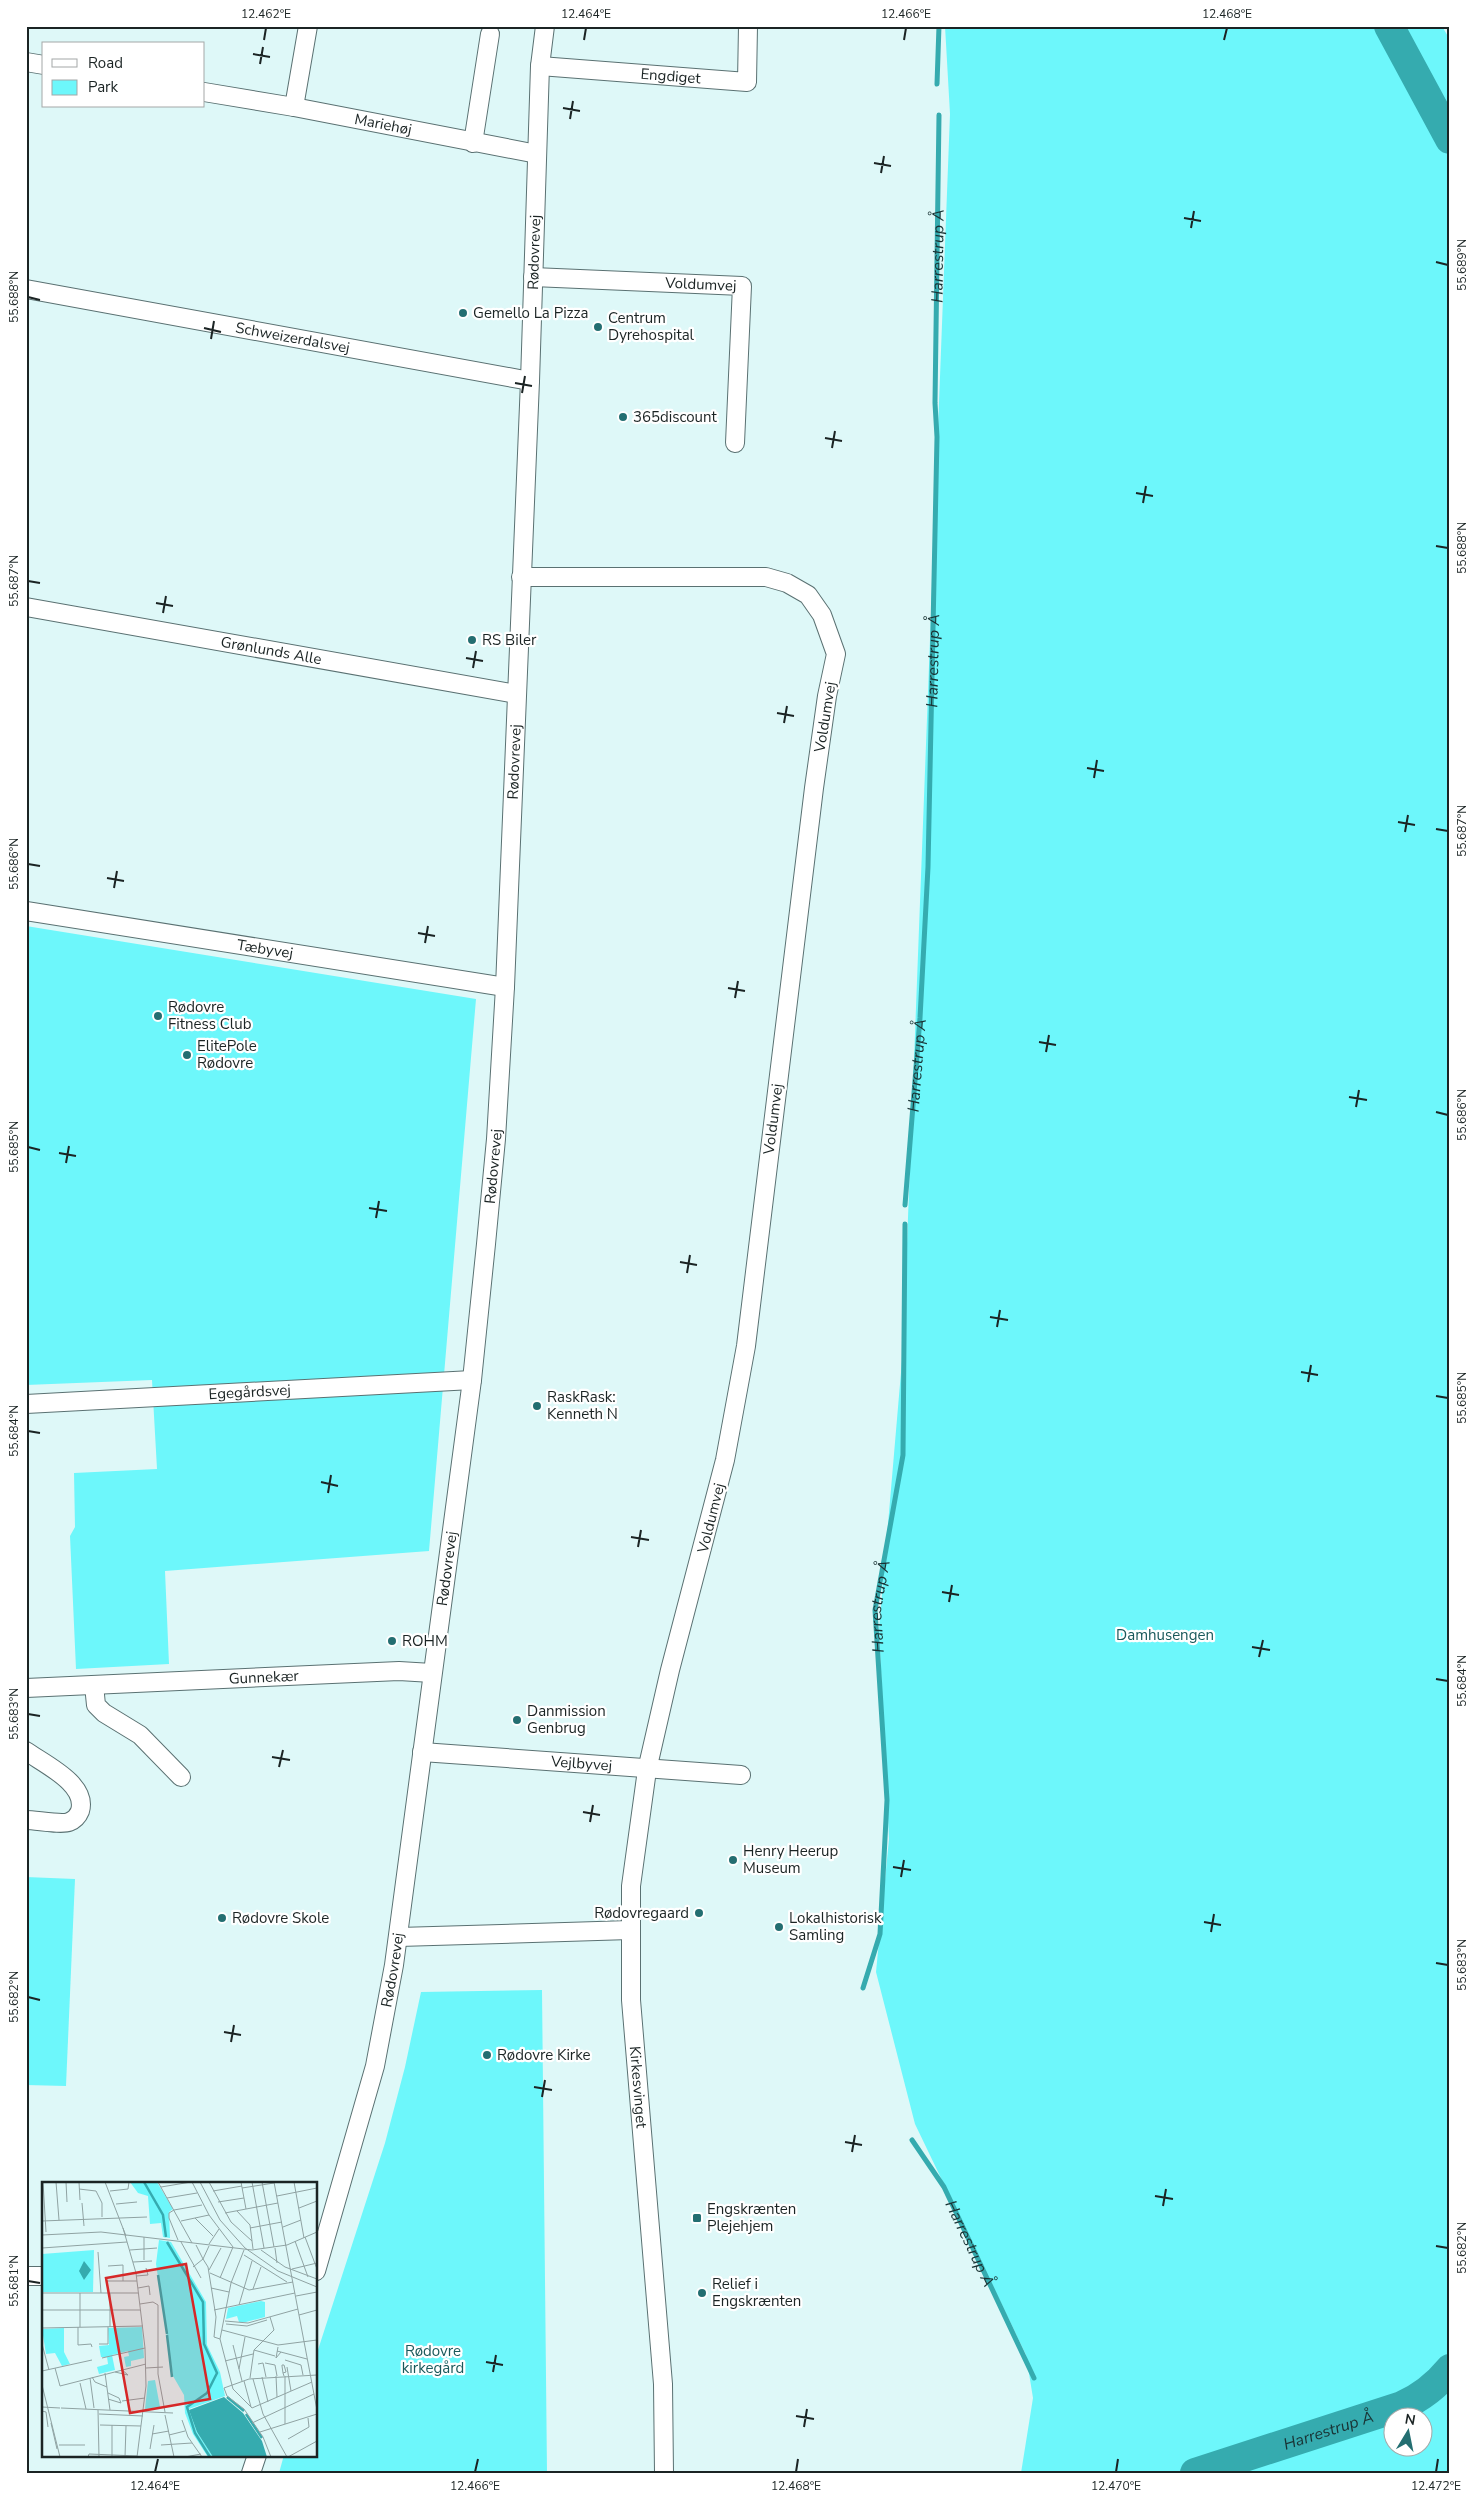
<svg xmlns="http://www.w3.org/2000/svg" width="1476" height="2499" font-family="'Nunito Sans',sans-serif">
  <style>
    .green { fill: #6df7fb; fill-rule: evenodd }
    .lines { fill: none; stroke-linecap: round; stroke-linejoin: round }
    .stream { stroke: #35abaf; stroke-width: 5 }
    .river { stroke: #35abaf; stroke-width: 30 }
    .minor-casing { stroke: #5a7172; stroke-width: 20 }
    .minor { stroke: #fff; stroke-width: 18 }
    .ticks { fill: none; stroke: #1b2424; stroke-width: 2 }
    .poi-dot { fill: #236e71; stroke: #fff; stroke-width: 2 }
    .labels { text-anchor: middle; stroke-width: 4.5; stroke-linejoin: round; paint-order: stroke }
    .street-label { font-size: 15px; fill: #1b2424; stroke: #fff }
    .poi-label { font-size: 15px; fill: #1b2424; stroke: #fff; text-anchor: start }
    .park-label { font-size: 15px; fill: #19595b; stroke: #fff }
    .water-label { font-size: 16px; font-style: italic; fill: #193233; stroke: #fff }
    .inset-river { fill: none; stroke: #35abaf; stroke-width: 2.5 }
    .inset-road { fill: none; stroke: #90a3a3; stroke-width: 1 }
    .view { fill: #d62828; fill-opacity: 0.15; stroke: #d62828; stroke-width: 2.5 }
    .inset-edge { fill: none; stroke: #1b2424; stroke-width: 2.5 }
    .neatline { fill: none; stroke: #1b2424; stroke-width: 2 }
    .ticks-label { font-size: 12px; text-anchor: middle; fill: #1b2424 }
  </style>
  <rect width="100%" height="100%" fill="#def8f8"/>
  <g class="green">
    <path d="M 945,26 L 1442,26 L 1450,40 L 1450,2473 L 1021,2473 L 1033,2398 L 1026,2355 L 915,2124 L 876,1972 L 889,1839 L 879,1629 L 903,1349 L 950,114 ZM 1394,2416 L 1424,2416 L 1424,2446 L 1394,2446 Z"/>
    <path d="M 26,926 L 476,999 L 429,1551 L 165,1571 L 169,1664 L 76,1669 L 70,1536 L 75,1527 L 74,1473 L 157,1469 L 152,1380 L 26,1385 Z"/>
    <path d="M 26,1877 L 75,1879 L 66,2086 L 26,2085 Z"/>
    <path d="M 542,1990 L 547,2473 L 279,2473 L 284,2455 L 316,2455 L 316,2356 L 385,2143 L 405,2067 L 421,1992 Z"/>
  </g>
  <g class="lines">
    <g class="stream">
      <path d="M 937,84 L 939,26"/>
      <path id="s1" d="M 905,1205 L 920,1018 L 928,867 L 937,437 L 935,403 L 939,115"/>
      <path id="s2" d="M 863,1988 L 880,1934 L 887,1800 L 875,1610 L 903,1455 L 905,1224"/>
      <path id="s3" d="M 912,2140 L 944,2187 L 1034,2378"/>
    </g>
    <g class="river">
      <path d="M 1389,26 L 1450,139"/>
      <path id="s4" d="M 1195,2473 L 1402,2406 C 1422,2397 1436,2386 1450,2369"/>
    </g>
    <g class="minor-casing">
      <g id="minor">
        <path d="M 26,62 L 44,65"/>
        <path id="s5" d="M 540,66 L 747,82 L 748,26"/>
        <path id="s6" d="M 204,92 L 294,107 L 537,154"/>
        <path d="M 294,107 L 308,26"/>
        <path d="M 473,143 L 490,34"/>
        <path id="s7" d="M 533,277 L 742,286 L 735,443"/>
        <path id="s8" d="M 26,289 L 530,381"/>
        <path id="s9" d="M 521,577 L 766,577 L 787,583 L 808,595 L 822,615 L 836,654 L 827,696 L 814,788 L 746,1346 L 725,1460 L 670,1670 L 647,1770 L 631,1886 L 631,2000 L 663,2384 L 664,2473"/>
        <path id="s10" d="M 26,607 L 516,694"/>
        <path id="s11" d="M 26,911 L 505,987"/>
        <path id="s12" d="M 26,1404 L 472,1380"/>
        <path d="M 94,1685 L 96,1705 L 104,1713 L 140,1735 L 181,1777"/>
        <path id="s13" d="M 26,1688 L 399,1671 L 432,1673"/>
        <path d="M 26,1751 C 44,1764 88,1784 80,1811 C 78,1816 74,1820 69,1822 C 61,1825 36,1820 26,1820"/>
        <path id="s14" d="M 422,1752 L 741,1775"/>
        <path d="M 399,1937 L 630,1930"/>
        <path id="s15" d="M 316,2271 L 375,2066 L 394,1965 L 472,1380 L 486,1244 L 496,1139 L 505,987 L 530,381 L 540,66 L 545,26"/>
        <path d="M 26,2276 L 44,2276"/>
        <path d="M 251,2473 L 257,2455"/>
      </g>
    </g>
    <use href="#minor" class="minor"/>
  </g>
  <path class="ticks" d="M 264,40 L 266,28M 584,40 L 586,28M 904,40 L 906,28M 1224,40 L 1227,28M 253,54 L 270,57M 260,64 L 263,47M 563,108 L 580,111M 570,119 L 573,101M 874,163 L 891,166M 881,173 L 884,156M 1184,218 L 1201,221M 1191,228 L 1194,211M 1436,262 L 1448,265M 28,297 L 40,300M 204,328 L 221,332M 211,339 L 214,321M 515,383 L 532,386M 522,393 L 525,376M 825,438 L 842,441M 832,448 L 835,431M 1136,493 L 1153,496M 1143,503 L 1146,486M 1436,546 L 1448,548M 28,581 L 40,583M 156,603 L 173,606M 163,613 L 166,596M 466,658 L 483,661M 473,668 L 476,651M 777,713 L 794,716M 784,723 L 787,706M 1087,768 L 1104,771M 1094,778 L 1097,760M 1398,822 L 1415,825M 1436,829 L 1448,831M 1405,832 L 1408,815M 28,864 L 40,866M 107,878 L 124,881M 114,888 L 117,871M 418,933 L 435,936M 425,943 L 428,926M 728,988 L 745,991M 735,998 L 738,981M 1039,1042 L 1056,1045M 1046,1052 L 1049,1035M 1349,1097 L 1367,1100M 1356,1107 L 1359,1090M 1436,1112 L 1448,1115M 28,1147 L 40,1150M 59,1153 L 76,1156M 66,1163 L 69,1146M 369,1208 L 387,1211M 376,1218 L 379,1201M 680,1262 L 697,1265M 687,1273 L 690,1255M 990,1317 L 1008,1320M 997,1327 L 1000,1310M 1301,1372 L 1318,1375M 1308,1382 L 1311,1365M 1436,1396 L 1448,1398M 28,1431 L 40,1433M 321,1482 L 338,1486M 328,1493 L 331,1475M 631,1537 L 649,1540M 638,1547 L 641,1530M 942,1592 L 959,1595M 949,1602 L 952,1585M 1252,1647 L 1270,1650M 1259,1657 L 1263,1640M 1436,1679 L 1448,1681M 28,1714 L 40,1716M 272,1757 L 290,1760M 279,1767 L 283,1750M 583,1812 L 600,1815M 590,1822 L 593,1805M 893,1867 L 911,1870M 901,1877 L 904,1860M 1204,1922 L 1221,1925M 1211,1932 L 1214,1914M 1436,1963 L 1448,1965M 28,1997 L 40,2000M 224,2032 L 241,2035M 231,2042 L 234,2025M 534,2087 L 552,2090M 542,2097 L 545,2080M 845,2142 L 862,2145M 852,2152 L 855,2135M 1155,2196 L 1173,2199M 1163,2206 L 1166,2189M 1436,2246 L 1448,2248M 28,2281 L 40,2283M 486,2362 L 503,2365M 493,2372 L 496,2355M 796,2416 L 814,2419M 804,2427 L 807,2409M 155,2472 L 158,2459M 475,2472 L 478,2459M 796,2472 L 798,2459M 1116,2472 L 1118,2459M 1436,2472 L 1438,2459"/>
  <g class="poi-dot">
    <circle cx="463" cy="313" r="5"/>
    <circle cx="598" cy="327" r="5"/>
    <circle cx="623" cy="417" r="5"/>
    <circle cx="472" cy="640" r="5"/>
    <circle cx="158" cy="1016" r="5"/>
    <circle cx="187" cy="1055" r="5"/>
    <circle cx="537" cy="1406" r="5"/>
    <circle cx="392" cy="1641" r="5"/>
    <circle cx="517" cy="1720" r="5"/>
    <circle cx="733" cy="1860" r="5"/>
    <circle cx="699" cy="1913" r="5"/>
    <circle cx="222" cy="1918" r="5"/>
    <circle cx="779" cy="1927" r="5"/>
    <circle cx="487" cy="2055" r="5"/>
    <rect x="692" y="2213" width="10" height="10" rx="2.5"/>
    <circle cx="702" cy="2293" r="5"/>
  </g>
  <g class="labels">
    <g class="street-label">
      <text dy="5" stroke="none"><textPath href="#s5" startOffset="131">Engdiget</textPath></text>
      <text dy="5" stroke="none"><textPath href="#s6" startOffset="182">Mariehøj</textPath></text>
      <text dy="5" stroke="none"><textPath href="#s15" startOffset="2036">Rødovrevej</textPath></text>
      <text dy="5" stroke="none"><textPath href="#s7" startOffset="168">Voldumvej</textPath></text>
      <text dy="5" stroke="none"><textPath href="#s8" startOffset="271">Schweizerdalsvej</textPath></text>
      <text dy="5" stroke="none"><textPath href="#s10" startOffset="249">Grønlunds Alle</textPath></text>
      <text transform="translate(825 717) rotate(-81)" y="5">Voldumvej</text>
      <text dy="5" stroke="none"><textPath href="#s15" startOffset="1526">Rødovrevej</textPath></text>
      <text dy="5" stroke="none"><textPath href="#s11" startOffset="242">Tæbyvej</textPath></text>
      <text transform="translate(773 1119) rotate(-83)" y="5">Voldumvej</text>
      <text dy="5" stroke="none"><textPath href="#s15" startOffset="1121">Rødovrevej</textPath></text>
      <text dy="5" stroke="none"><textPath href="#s12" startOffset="224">Egegårdsvej</textPath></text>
      <text transform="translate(711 1518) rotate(-76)" y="5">Voldumvej</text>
      <text dy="5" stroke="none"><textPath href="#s15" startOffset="716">Rødovrevej</textPath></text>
      <text dy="5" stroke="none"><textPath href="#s13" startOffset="238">Gunnekær</textPath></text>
      <text dy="5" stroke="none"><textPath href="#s14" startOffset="160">Vejlbyvej</textPath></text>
      <text dy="5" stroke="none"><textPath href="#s15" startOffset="311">Rødovrevej</textPath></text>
      <text dy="5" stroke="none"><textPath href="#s9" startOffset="1809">Kirkesvinget</textPath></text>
    </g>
    <g class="poi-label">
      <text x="473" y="318">Gemello La Pizza</text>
      <text x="608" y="323">Centrum<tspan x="608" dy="17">Dyrehospital</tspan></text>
      <text x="633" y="422">365discount</text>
      <text x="482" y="645">RS Biler</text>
      <text x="168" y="1012">Rødovre<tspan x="168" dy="17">Fitness Club</tspan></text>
      <text x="197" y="1051">ElitePole<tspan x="197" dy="17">Rødovre</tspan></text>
      <text x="547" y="1402">RaskRask:<tspan x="547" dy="17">Kenneth N</tspan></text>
      <text x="402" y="1646">ROHM</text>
      <text x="527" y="1716">Danmission<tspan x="527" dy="17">Genbrug</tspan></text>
      <text x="743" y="1856">Henry Heerup<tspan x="743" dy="17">Museum</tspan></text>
      <text x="689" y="1918" text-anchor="end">Rødovregaard</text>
      <text x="232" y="1923">Rødovre Skole</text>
      <text x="789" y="1923">Lokalhistorisk<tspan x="789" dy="17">Samling</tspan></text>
      <text x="497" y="2060">Rødovre Kirke</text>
      <text x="707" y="2214">Engskrænten<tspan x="707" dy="17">Plejehjem</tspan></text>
      <text x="712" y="2289">Relief i<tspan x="712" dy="17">Engskrænten</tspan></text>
    </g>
    <g class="park-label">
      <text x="1165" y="1640">Damhusengen</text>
      <text x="433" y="2356">Rødovre<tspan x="433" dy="17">kirkegård</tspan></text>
    </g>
    <g class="water-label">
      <text dy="6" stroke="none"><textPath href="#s1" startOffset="950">Harrestrup Å</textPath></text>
      <text dy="6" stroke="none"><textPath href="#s1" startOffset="545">Harrestrup Å</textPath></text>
      <text dy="6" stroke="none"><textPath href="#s1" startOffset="140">Harrestrup Å</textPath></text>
      <text dy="6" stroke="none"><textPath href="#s2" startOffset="385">Harrestrup Å</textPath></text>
      <text dy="6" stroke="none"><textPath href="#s3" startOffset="119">Harrestrup Å</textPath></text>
      <text dy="6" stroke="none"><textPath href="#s4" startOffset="140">Harrestrup Å</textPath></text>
    </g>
  </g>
  <g transform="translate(42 2182)">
    <rect width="275" height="275" fill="#def8f8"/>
    <path d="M 88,0 L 115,0 L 131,27 L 127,30 L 128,56 L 121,55 L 119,41 L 108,42 L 106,14 L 96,11 ZM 117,58 L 129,60 L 164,120 L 165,163 L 178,190 L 183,214 L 147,227 L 155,250 L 171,275 L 166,275 L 151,252 L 143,231 L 142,213 L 131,194 L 114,82 ZM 52,68 L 51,110 L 0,110 L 0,72 ZM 219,119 L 223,120 L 223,135 L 204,140 L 197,140 L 195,134 L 184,137 L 186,126 ZM 100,145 L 102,176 L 89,179 L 89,184 L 84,185 L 82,175 L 87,174 L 86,169 L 70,173 L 73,188 L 57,192 L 55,185 L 66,182 L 65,175 L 59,175 L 57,164 L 67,163 L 66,146 ZM 22,146 L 22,170 L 28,182 L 20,184 L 13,171 L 4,172 L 0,147 ZM 113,198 L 118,225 L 103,227 L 106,199 Z" fill="#6df7fb"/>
    <path d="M 42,79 L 49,88 L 42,98 L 37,89 ZM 182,215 L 201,231 L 220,259 L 225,275 L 171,275 L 155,250 L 147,228 Z" fill="#35abaf"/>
    <path class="inset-river" d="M 102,0 L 121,33 L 124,55M 125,60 L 161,120 L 162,162 L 175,191 L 165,211 L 145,225 L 153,251 L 168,275M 116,93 L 125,152M 125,153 L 130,195M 185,215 L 202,229M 204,232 L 220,256"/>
    <path class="inset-road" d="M 1,0 L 4,50M 14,0 L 17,38M 24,0 L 25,20M 37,0 L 38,18M 63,0 L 84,54M 116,0 L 150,61M 150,0 L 167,33 L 191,65 L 178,96M 158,0 L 178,38 L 203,66 L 236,89 L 275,105M 167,0 L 189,40 L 210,59M 199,0 L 204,27M 210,0 L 222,66M 220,0 L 232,65M 232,0 L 242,54M 252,0 L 262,56M 119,5 L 149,0M 200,6 L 232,1M 37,7 L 54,9 L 60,21 L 60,35M 68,9 L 86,7 L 87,0M 171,9 L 200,4M 235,14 L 275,6M 125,16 L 155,11M 176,20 L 202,16M 40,21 L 42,44M 74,22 L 95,20M 257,26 L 275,19M 132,28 L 127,31 L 127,36 L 136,58M 132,28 L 160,23M 195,29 L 208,43 L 211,67M 183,31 L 236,21M 153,36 L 171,54M 0,39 L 105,35M 139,39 L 167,33M 241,45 L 259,38M 81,46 L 94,91 L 103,166 L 104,204 L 95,275M 208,46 L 240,40M 0,53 L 59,50 L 210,68 L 245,63 L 275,50M 242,54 L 275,228M 102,55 L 102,78M 263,55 L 275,87M 253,59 L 266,95M 139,60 L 159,96M 167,62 L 177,47M 154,63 L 161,77 L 167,64M 0,66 L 85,60M 233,66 L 235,81M 88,68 L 115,66M 202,68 L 189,101 L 178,157 L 191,207 L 210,226M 219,68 L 243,85 L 275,97M 56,70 L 59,111M 202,73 L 245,100M 91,80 L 110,79M 66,84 L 81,83 L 81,99M 151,85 L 161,77 L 166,85 L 174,135 L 172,155 L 178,157M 250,87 L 275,81M 167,88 L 179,66M 168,91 L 207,108 L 251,100M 94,94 L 106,93 L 104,86M 65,99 L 95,99M 96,106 L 107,104 L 108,113M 169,106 L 187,110M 211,107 L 219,85M 0,111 L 96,111M 38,111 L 38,145M 68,111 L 68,145M 254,114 L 275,110M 98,122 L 111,120 L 116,123 L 116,192 L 123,230M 197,123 L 210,79M 0,128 L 98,128M 172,128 L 253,111M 257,133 L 275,128M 183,139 L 206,141 L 256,127M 184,142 L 205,144 L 225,138M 36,145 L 36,163 L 49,162 L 50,165M 0,146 L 101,144M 180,148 L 236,163 L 275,158M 0,162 L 7,188M 57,162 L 66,162 L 66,145M 191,163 L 200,199M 236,165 L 234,176 L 239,170M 212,168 L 233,174M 235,169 L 265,177M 60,176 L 103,166M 243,178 L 259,183 L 261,193M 183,179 L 211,172M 223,181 L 233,183 L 235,194M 216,182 L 221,181 L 224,195M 245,185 L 249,209M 13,186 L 18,204 L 104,182M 104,186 L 121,185M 197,187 L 203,155M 0,189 L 50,178M 73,190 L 86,193 L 79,187M 63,191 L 68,228M 241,191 L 244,190 L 242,183 L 240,183 L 240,184 L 241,191 L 242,194M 234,194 L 235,215M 243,194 L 243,242M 50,195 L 53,200 L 65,205M 220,195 L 226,220M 48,196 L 52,226M 208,196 L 212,168 L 232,148 L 228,135M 211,197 L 221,232 L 245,275M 202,199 L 209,225M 38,201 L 44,227M 0,203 L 18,275M 66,211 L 77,216 L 79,221 L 66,217M 80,219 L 103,216M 0,225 L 18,226M 19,226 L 131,231M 210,226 L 270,200M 56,228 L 57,275M 0,229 L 4,230 L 6,245M 57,232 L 101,234M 123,233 L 132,275M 140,238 L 146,255 L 160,275M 9,241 L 15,267M 210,241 L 272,212M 58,243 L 99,244M 218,250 L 275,232M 110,252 L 127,249M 127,253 L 143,249M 246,257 L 267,245 L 266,236M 17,263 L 43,263M 119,263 L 150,261M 108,267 L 112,243M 46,275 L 47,272 L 95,274M 70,275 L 70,243M 83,275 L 84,244M 143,275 L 159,272M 229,275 L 221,255 L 202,227 L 185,214 L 182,206 L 207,197 L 275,193M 246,275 L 275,259"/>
    <path class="view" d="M 144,82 L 168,217 L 88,231 L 64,96 Z"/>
    <rect width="275" height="275" class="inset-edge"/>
  </g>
  <rect width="1476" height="2499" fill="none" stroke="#ffffff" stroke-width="55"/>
  <rect x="42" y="42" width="162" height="65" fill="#ffffff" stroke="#a4a7a7"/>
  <rect x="52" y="59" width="25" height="8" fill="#ffffff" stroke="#a4a7a7"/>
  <text x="88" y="68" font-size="15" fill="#1b2424">Road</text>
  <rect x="52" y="80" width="25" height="15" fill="#6df7fb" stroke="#a4a7a7"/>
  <text x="88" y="92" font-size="15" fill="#1b2424">Park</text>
  <g transform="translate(1408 2432) rotate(10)"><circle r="24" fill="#ffffff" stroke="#a4a7a7"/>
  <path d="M0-4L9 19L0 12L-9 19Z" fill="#236e71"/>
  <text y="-8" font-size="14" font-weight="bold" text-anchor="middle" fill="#1b2424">N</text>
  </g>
  <rect x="28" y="28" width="1420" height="2444" class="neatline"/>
  <g class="ticks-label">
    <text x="266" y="18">12.462°E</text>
    <text x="586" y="18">12.464°E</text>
    <text x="906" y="18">12.466°E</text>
    <text x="1227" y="18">12.468°E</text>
    <text transform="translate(1462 265) rotate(-90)" y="4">55.689°N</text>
    <text transform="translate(14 297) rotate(-90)" y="4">55.688°N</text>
    <text transform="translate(1462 548) rotate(-90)" y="4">55.688°N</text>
    <text transform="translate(14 581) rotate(-90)" y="4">55.687°N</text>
    <text transform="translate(1462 831) rotate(-90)" y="4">55.687°N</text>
    <text transform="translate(14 864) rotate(-90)" y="4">55.686°N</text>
    <text transform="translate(1462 1115) rotate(-90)" y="4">55.686°N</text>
    <text transform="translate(14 1147) rotate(-90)" y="4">55.685°N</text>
    <text transform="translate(1462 1398) rotate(-90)" y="4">55.685°N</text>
    <text transform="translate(14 1431) rotate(-90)" y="4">55.684°N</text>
    <text transform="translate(1462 1681) rotate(-90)" y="4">55.684°N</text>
    <text transform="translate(14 1714) rotate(-90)" y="4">55.683°N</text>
    <text transform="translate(1462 1965) rotate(-90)" y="4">55.683°N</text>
    <text transform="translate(14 1997) rotate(-90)" y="4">55.682°N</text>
    <text transform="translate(1462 2248) rotate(-90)" y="4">55.682°N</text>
    <text transform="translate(14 2281) rotate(-90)" y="4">55.681°N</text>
    <text x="155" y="2490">12.464°E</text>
    <text x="475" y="2490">12.466°E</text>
    <text x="796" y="2490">12.468°E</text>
    <text x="1116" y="2490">12.470°E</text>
    <text x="1436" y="2490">12.472°E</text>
  </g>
</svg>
